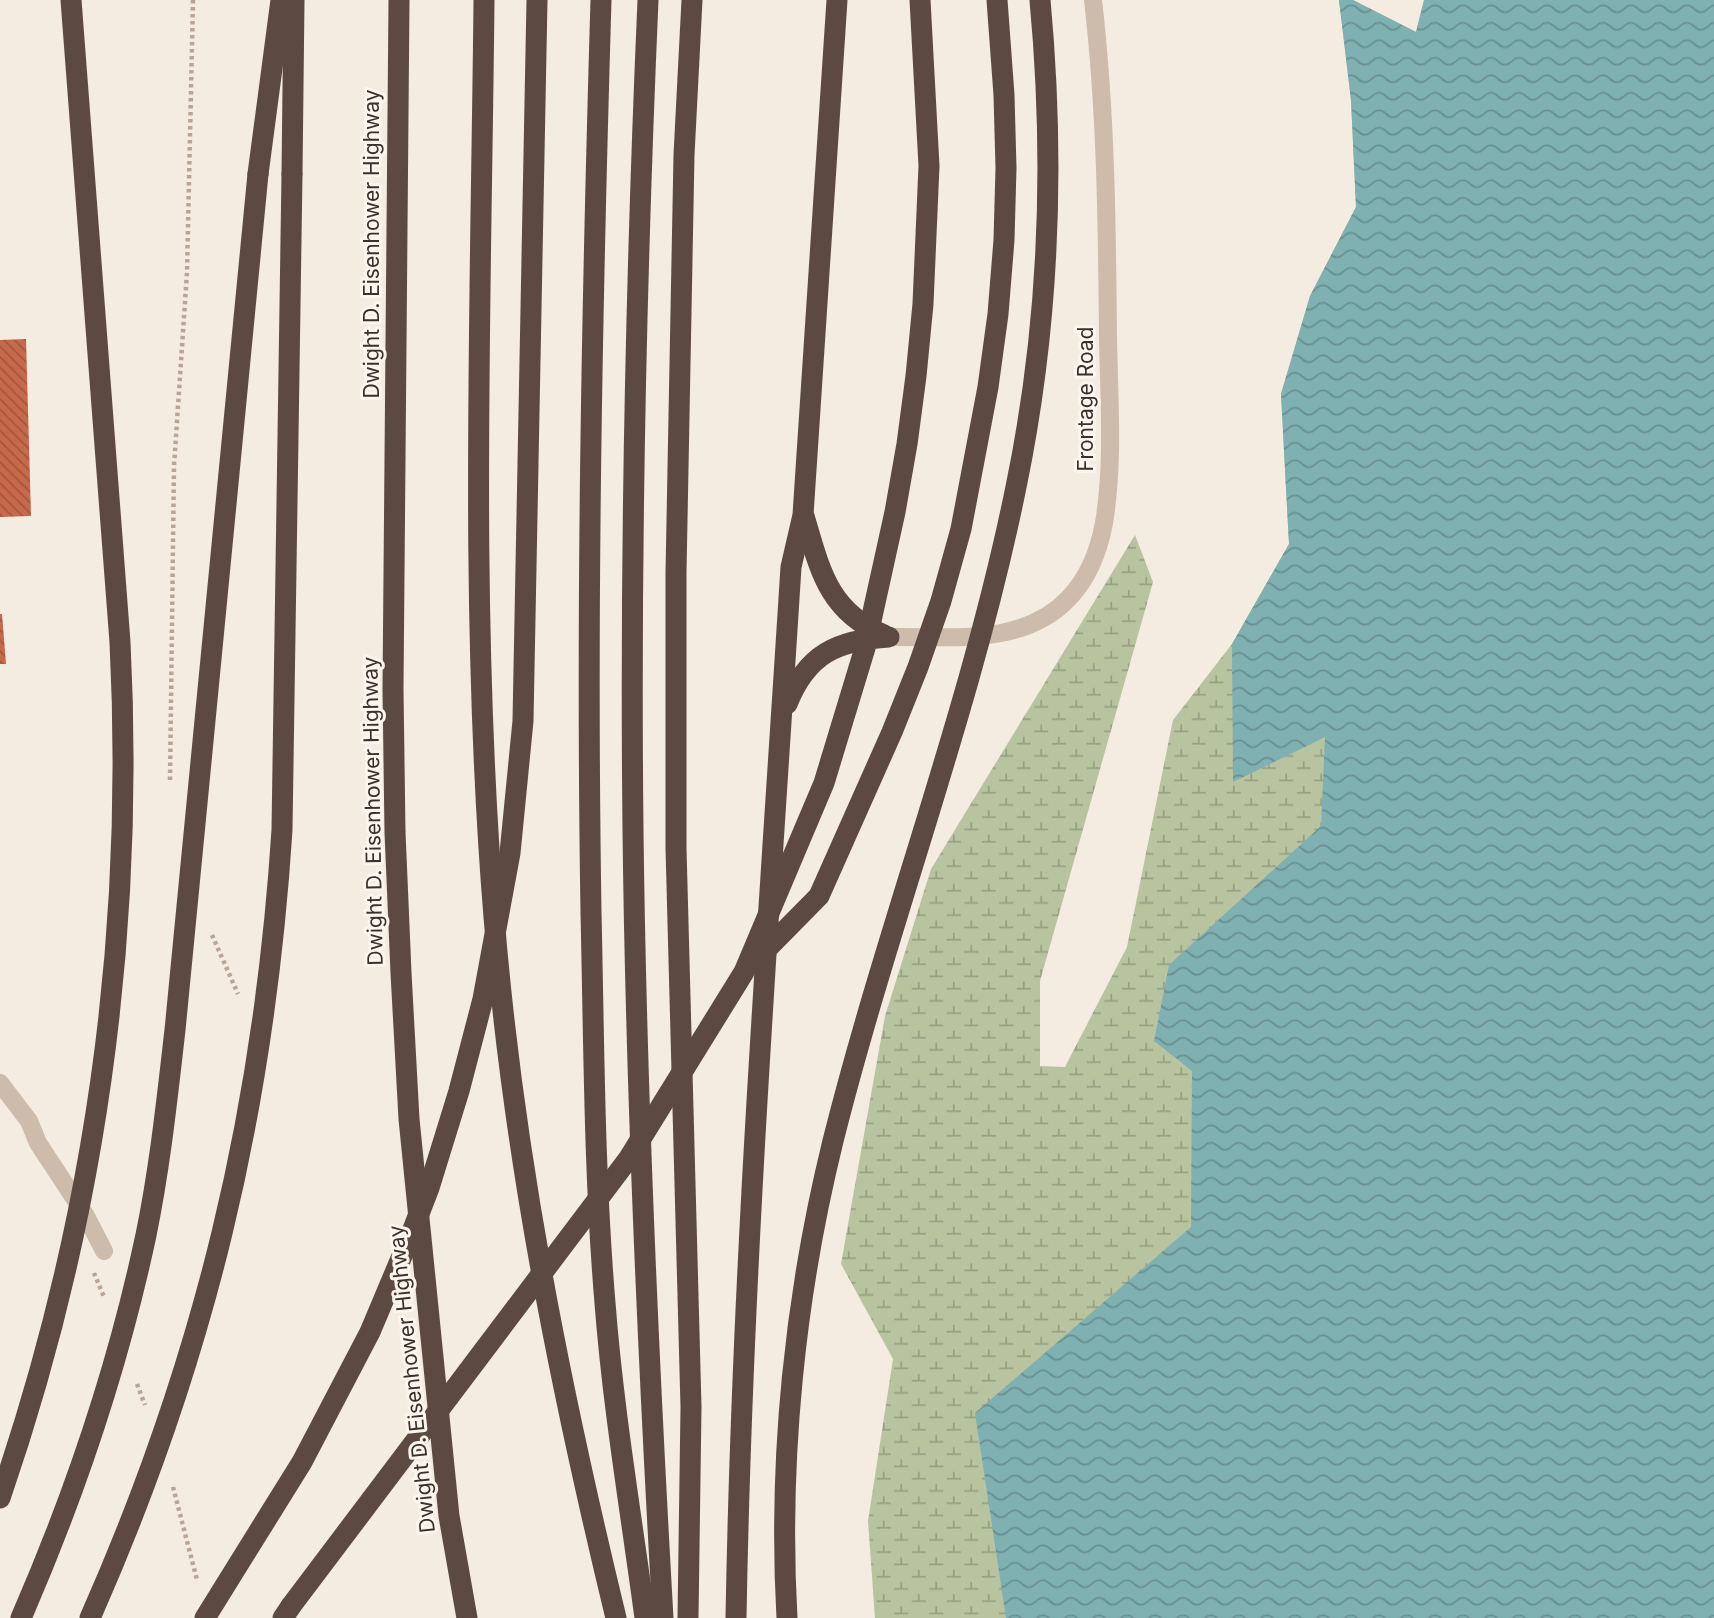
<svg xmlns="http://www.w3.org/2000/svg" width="1714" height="1618" font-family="Inter,sans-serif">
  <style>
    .wetland { fill: url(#wetland-marsh) }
    .water { fill: url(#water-waves) }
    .building { fill: url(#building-back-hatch) }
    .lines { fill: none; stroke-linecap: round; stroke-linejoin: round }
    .path { stroke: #b9a596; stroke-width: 4.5; stroke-dasharray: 3.5 3.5; stroke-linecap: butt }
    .lane { stroke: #cdbbac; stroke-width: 18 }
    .highway { stroke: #5c4a42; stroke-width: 21 }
    .highway-bridge { stroke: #5c4a42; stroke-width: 21 }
    .labels { text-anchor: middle; stroke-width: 6; stroke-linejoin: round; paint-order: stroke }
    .street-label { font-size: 21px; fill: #3b302b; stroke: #fbf5ee }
  </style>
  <defs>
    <pattern id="wetland-marsh" width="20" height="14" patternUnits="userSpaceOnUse" patternTransform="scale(1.75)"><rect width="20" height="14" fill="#b8c4a0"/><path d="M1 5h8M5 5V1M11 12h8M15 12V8" fill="none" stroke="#97a083"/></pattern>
    <pattern id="water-waves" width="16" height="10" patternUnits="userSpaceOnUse" patternTransform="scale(1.75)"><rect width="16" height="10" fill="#7fb0b2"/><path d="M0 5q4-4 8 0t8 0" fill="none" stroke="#699091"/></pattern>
    <pattern id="building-back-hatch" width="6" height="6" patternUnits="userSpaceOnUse" patternTransform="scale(1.75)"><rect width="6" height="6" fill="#c8694b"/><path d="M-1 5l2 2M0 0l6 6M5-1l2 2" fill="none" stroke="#a4573f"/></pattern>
  </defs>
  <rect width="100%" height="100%" fill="#f4ebe1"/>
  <path class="wetland" d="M 1339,0 L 1353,0 L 1416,32 L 1424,0 L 1714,0 L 1714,1618 L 875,1618 L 868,1521 L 893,1359 L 841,1264 L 885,1016 L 931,869 L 1135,535 L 1153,582 L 1040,981 L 1040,1066 L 1065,1067 L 1127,947 L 1173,720 L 1232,644 L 1289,544 L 1281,394 L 1310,296 L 1356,207 L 1351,100 Z"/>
  <path class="water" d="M 1339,0 L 1353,0 L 1416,32 L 1424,0 L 1714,0 L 1714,1618 L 1006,1618 L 975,1413 L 1191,1227 L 1192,1071 L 1154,1041 L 1169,965 L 1321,826 L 1325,737 L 1233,782 L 1232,644 L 1289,544 L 1281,394 L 1310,296 L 1356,207 L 1351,100 Z"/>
  <g class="building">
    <path d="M 26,339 L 31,516 L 0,517 L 0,340 Z"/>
    <path d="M 0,614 L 2,614 L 6,664 L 0,664 Z"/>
  </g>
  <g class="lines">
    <g class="path">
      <path d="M 170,780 L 174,466 L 187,272 L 193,0"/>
      <path d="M 212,935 L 238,994"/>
      <path d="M 94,1273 L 104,1297"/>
      <path d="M 137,1384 L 145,1405"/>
      <path d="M 173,1487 L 197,1580"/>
    </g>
    <g class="lane">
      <path d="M 889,637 C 949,636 1023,647 1069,598 C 1088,578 1099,550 1104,523 C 1114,462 1109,399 1108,338 C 1107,225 1106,112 1093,0"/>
      <path d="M 0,1083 L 29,1121 L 38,1143 L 86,1216 L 104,1251"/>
    </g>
    <g class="highway">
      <path d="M 399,0 L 393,689 L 395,832 L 401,973 L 409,1119 L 449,1516 L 467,1618"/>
      <path d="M 484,0 C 481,305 469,612 494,917 C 513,1154 560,1387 616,1618"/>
      <path d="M 601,0 C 592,304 586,608 591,912 C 594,1042 594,1173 605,1303 C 613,1408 631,1513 645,1618"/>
      <path d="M 648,0 C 636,276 630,553 633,830 C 636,1093 648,1355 663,1618"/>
      <path d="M 258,174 L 281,0"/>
      <path d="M 292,174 L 294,0"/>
      <path d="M 804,516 C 820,570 828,611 884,635"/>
      <path d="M 787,704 C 807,654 837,640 889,637"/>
      <path d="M 283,1618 L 291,1606"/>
      <path d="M 688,1618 L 691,1407 L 676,848 L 676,573 L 684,155 L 692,0"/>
      <path d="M 736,1618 C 742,1267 769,917 791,567 L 803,515 L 837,0"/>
    </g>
    <g class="highway-bridge">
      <path d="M 753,963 L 819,896 L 892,732 L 918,667 L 941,601 L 961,529 L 988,387 L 998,314 L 1004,240 L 1006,168 L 1004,95 L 997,0"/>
      <path d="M 0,1498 C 96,1220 135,936 120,642 L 71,0"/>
      <path d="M 291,1606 L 629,1158 L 744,972 L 824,783 L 865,648 L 895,512 L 907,444 L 916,376 L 923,304 L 929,166 L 920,0"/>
      <path d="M 21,1618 C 75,1494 118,1367 146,1235 C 160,1167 167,1099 175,1030 L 258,174"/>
      <path d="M 90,1618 C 204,1361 264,1111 282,830 L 292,174"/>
      <path d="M 205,1618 L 302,1462 L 370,1332 L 410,1237 L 429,1188 L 459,1091 L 483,999 L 510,853 L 523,721 L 537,0"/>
      <path d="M 787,1618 C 778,1459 795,1295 833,1141 C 888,922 971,709 1016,487 C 1049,328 1055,161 1040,0"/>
    </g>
  </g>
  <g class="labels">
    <g class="street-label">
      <text transform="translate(372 244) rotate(-90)" y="7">Dwight D. Eisenhower Highway</text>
      <text transform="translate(1086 399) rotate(-90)" y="7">Frontage Road</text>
      <text transform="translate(373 811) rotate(-91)" y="7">Dwight D. Eisenhower Highway</text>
      <text transform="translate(412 1379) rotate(-96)" y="7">Dwight D. Eisenhower Highway</text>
    </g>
  </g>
</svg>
